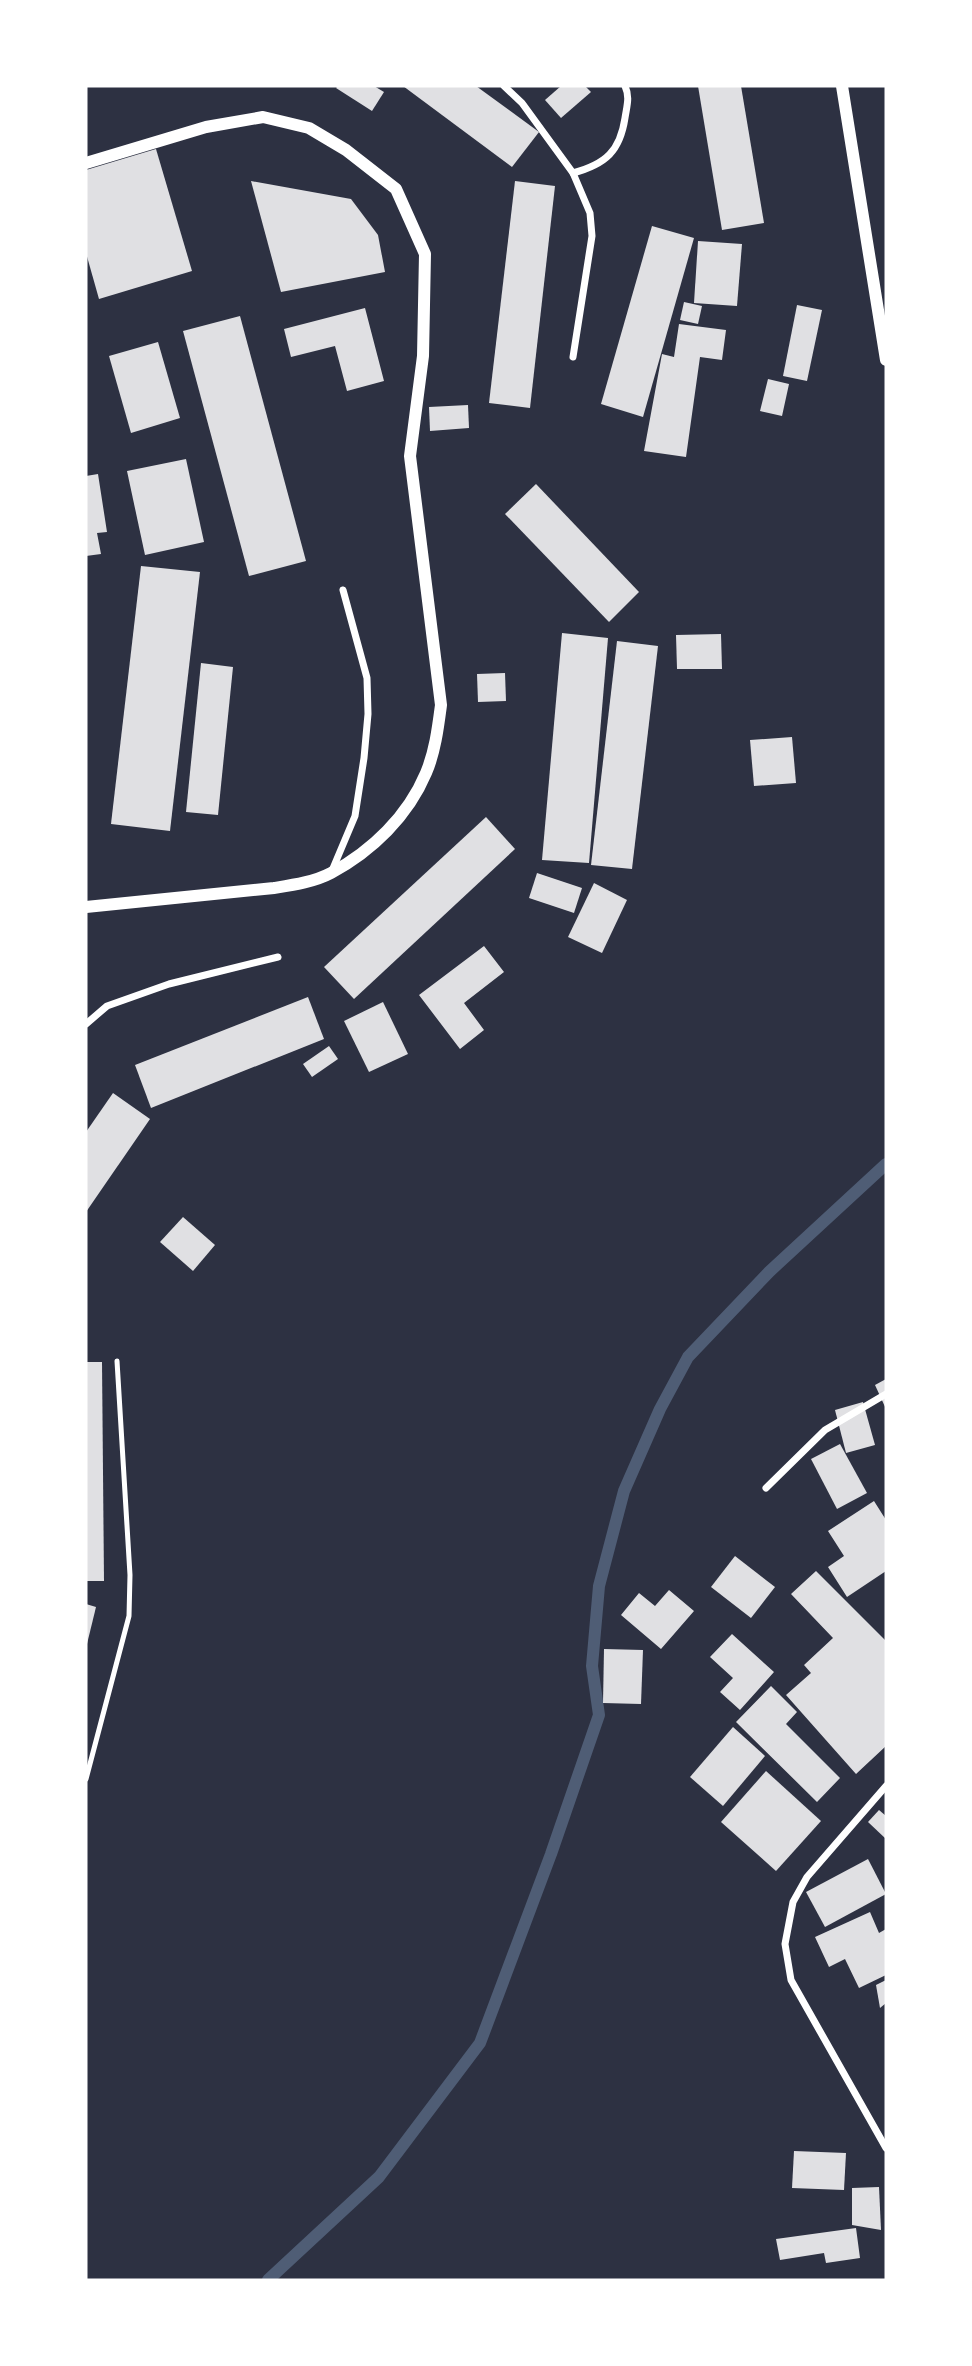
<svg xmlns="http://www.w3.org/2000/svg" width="972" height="2366" font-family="Helvetica,sans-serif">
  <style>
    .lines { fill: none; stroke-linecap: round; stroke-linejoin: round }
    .stream { stroke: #4f5d75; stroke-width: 12 }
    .building { fill: #e0e0e3 }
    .service { stroke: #fff; stroke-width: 5 }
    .minor { stroke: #fff; stroke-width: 7 }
    .tertiary { stroke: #fff; stroke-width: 12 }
  </style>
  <rect width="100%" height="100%" fill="#2d3142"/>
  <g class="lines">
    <path class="stream" d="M 268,2280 L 379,2177 L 480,2043 L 551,1854 L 599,1715 L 592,1666 L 599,1586 L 624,1491 L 660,1409 L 688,1357 L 769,1272 L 886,1164"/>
  </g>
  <g class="building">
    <path d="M 338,86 L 374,86 L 384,92 L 372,111 L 336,88 Z"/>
    <path d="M 403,86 L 476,86 L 539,132 L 512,167 Z"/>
    <path d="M 561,86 L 585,86 L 591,92 L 561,118 L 545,100 Z"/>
    <path d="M 698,86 L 741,86 L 764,223 L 722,230 Z"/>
    <path d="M 156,149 L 192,271 L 99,299 L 86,253 L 86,170 Z"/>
    <path d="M 251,181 L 351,199 L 378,235 L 385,272 L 281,292 Z"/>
    <path d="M 515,181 L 555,186 L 530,408 L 489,403 Z"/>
    <path d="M 652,226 L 694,238 L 643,417 L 601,404 Z"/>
    <path d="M 698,241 L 742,244 L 737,306 L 694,303 Z"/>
    <path d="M 684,302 L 702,306 L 698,324 L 680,320 Z"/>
    <path d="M 797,305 L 822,310 L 807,381 L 783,376 Z"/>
    <path d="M 365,308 L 384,381 L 347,391 L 335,346 L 291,357 L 284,329 Z"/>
    <path d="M 240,316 L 306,561 L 249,576 L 183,331 Z"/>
    <path d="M 679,324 L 726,330 L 722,360 L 700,357 L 686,457 L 644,451 L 662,354 L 674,357 Z"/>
    <path d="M 158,342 L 180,418 L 131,433 L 109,356 Z"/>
    <path d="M 768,379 L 789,384 L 782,416 L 760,411 Z"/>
    <path d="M 468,405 L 469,428 L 430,431 L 429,407 Z"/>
    <path d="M 186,459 L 204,542 L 145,555 L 127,471 Z"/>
    <path d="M 98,474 L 107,532 L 97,533 L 101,554 L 86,556 L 86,476 Z"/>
    <path d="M 536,484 L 639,592 L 609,622 L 505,514 Z"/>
    <path d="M 141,566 L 200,572 L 170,831 L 111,824 Z"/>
    <path d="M 562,633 L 608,638 L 589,863 L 542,860 Z"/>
    <path d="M 721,634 L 722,669 L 677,669 L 676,635 Z"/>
    <path d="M 617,641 L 658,646 L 632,869 L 591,865 Z"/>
    <path d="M 201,663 L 233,667 L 218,815 L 186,812 Z"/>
    <path d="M 505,673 L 506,701 L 478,702 L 477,674 Z"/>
    <path d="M 792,737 L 796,783 L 754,786 L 750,740 Z"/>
    <path d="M 486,817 L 515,849 L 354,999 L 324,967 Z"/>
    <path d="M 537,873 L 582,888 L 574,913 L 529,898 Z"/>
    <path d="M 594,883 L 627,900 L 602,953 L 568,937 Z"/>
    <path d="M 484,946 L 504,972 L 464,1003 L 484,1030 L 460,1049 L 419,995 Z"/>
    <path d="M 308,997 L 324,1039 L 151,1108 L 135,1065 Z"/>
    <path d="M 383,1002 L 408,1054 L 369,1072 L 344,1021 Z"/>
    <path d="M 329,1046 L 338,1059 L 312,1077 L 303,1064 Z"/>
    <path d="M 113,1093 L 150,1119 L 86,1212 L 86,1132 Z"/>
    <path d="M 183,1217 L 215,1245 L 193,1271 L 160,1242 Z"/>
    <path d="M 86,1362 L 102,1362 L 104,1581 L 86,1581 Z"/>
    <path d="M 886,1379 L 886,1409 L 875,1385 Z"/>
    <path d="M 863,1402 L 875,1445 L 846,1453 L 835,1410 Z"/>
    <path d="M 840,1444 L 867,1493 L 837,1509 L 811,1459 Z"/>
    <path d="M 874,1501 L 886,1520 L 886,1571 L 847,1597 L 828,1567 L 844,1556 L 828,1531 Z"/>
    <path d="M 735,1556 L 775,1587 L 751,1618 L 711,1587 Z"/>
    <path d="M 816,1571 L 886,1641 L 886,1746 L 856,1774 L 786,1695 L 811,1673 L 804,1665 L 833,1638 L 791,1594 Z"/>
    <path d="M 669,1590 L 694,1611 L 661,1649 L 621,1615 L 639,1593 L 655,1606 Z"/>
    <path d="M 86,1604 L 96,1607 L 87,1644 L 86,1644 Z"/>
    <path d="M 732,1634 L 774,1672 L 740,1710 L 720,1692 L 733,1678 L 710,1657 Z"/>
    <path d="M 604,1649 L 643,1650 L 641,1704 L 603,1703 Z"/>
    <path d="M 771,1686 L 797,1712 L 786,1724 L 840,1778 L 817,1802 L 736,1722 Z"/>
    <path d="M 733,1727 L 765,1756 L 723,1806 L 690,1777 Z"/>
    <path d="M 766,1771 L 821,1821 L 776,1871 L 721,1822 Z"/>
    <path d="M 879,1810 L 886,1816 L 886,1839 L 868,1822 Z"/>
    <path d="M 868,1859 L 886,1894 L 825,1927 L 806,1892 Z"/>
    <path d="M 870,1912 L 879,1933 L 886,1929 L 886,1975 L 859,1988 L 845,1959 L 829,1967 L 815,1937 Z"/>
    <path d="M 886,1980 L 886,2003 L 880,2008 L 876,1985 Z"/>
    <path d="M 794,2151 L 846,2153 L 844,2190 L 792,2188 Z"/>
    <path d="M 879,2187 L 881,2230 L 852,2225 L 852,2188 Z"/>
    <path d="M 856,2228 L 860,2258 L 826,2263 L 824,2253 L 780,2260 L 776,2239 Z"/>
  </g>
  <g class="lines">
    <path class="service" d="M 86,1779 L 129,1616 L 130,1575 L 117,1361"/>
    <g class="minor">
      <path d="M 504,86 L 522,103 L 573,173 L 590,213 L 592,236 L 573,357"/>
      <path d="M 573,173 C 606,164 620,151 625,118 C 627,105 630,97 625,86"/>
      <path d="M 331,873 L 355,816 L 364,758 L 368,714 L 367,678 L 343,590"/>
      <path d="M 86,1024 L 107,1006 L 169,984 L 278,957"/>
      <path d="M 766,1488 L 825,1430 L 886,1394"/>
      <path d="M 886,1786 L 807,1877 L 793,1902 L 785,1944 L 791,1980 L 886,2148"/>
    </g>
    <g class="tertiary">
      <path d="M 842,86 L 886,360"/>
      <path d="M 86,163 L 206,127 L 263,117 L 309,128 L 346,150 L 396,189 L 425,254 L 423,356 L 410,456 L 441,705 C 438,728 435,752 426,773 C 408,816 372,851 331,873 C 314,882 293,885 274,888 L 86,907"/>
    </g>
  </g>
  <rect width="972" height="2366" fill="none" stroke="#ffffff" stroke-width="175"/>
</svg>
